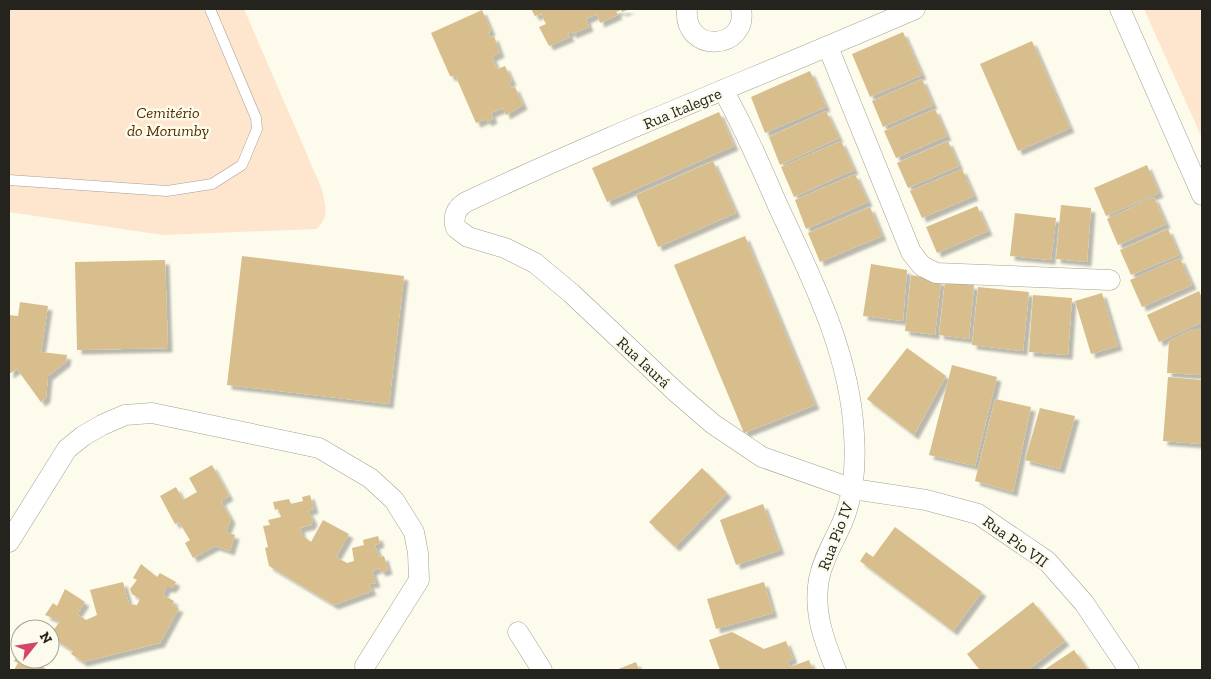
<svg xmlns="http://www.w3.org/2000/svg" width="1211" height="679" font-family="'Zilla Slab',serif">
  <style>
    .green { fill: #fee5ce }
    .building { fill: #d8be8d; filter: url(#shadow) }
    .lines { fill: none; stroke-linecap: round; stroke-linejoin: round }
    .service-casing { stroke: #a3a193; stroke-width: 11 }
    .minor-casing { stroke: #a3a193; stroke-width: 21 }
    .service { stroke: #fff; stroke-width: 10 }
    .minor { stroke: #fff; stroke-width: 20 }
    .labels { text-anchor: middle; stroke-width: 5; stroke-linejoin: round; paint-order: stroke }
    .street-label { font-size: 16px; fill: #24231e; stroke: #fdfbec }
    .park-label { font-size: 16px; font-style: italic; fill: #552e00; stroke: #fdfbec }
  </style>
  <defs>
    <filter id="shadow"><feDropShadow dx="4.5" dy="4.5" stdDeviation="1" flood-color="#0004"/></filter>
  </defs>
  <rect width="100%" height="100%" fill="#fdfbec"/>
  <g class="green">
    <path d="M 9,9 L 244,9 L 321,187 C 325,203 331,217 316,229 L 163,235 L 9,212 Z"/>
    <path d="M 1144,9 L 1202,9 L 1202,138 Z"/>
  </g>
  <g class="building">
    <path d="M 531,9 L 630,9 L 622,12 L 621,10 L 616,12 L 618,15 L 600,23 L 597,14 L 586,19 L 589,27 L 572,34 L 571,31 L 568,33 L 570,37 L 549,46 L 539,27 L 546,24 L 541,14 L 535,16 Z"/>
    <path d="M 482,10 L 491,31 L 488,33 L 491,38 L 494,36 L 500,53 L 492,57 L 497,69 L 505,66 L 512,81 L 509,82 L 512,88 L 515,87 L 523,105 L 506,115 L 503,108 L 491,113 L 493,119 L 487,122 L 486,119 L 476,123 L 456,77 L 450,76 L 431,33 Z"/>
    <path d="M 903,32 L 922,75 L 870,97 L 852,54 Z"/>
    <path d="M 1032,41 L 1070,128 L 1018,151 L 980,64 Z"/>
    <path d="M 810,71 L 826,107 L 765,133 L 751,97 Z"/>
    <path d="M 922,79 L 933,105 L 883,127 L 872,101 Z"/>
    <path d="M 935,109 L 947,136 L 896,158 L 884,131 Z"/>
    <path d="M 826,111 L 839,138 L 780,165 L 769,137 Z"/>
    <path d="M 719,112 L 734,146 L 607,202 L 592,168 Z"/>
    <path d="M 841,141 L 854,170 L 794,197 L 781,167 Z"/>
    <path d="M 948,141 L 959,166 L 908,188 L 897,163 Z"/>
    <path d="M 713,161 L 736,213 L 658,247 L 636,195 Z"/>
    <path d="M 1147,165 L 1159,193 L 1106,216 L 1094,188 Z"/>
    <path d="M 962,169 L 974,196 L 922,218 L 910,191 Z"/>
    <path d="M 855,174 L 868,202 L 806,229 L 795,200 Z"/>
    <path d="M 1154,197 L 1166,224 L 1118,245 L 1107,219 Z"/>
    <path d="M 1061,205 L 1091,208 L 1087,262 L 1056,259 Z"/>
    <path d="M 977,206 L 988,231 L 937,253 L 926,227 Z"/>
    <path d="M 870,207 L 882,236 L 820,262 L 808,233 Z"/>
    <path d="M 1015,213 L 1056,218 L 1051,260 L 1010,256 Z"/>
    <path d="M 1168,229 L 1179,255 L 1131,275 L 1120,250 Z"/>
    <path d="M 745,236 L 815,405 L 744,433 L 674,265 Z"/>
    <path d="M 242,256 L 404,276 L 389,404 L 227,385 Z"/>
    <path d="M 1180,258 L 1192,285 L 1142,307 L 1130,280 Z"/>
    <path d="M 165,260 L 168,348 L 77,350 L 75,262 Z"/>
    <path d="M 871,264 L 907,270 L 903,321 L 863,316 Z"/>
    <path d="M 911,275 L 941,281 L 935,335 L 905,331 Z"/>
    <path d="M 945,281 L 974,285 L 969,339 L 939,335 Z"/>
    <path d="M 978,287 L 1029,292 L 1023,351 L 972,345 Z"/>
    <path d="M 1199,291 L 1202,298 L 1202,322 L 1159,342 L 1147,315 Z"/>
    <path d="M 1102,293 L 1118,346 L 1091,354 L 1075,301 Z"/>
    <path d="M 1033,295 L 1072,298 L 1068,355 L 1029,352 Z"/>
    <path d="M 20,302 L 48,306 L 41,352 L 67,355 L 66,362 L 48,376 L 46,398 L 41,402 L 17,369 L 9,374 L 9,315 L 18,316 Z"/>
    <path d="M 1193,329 L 1202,329 L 1202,375 L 1167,373 L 1169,341 Z"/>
    <path d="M 907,348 L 946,376 L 914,435 L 867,399 Z"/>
    <path d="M 952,365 L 997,377 L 975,466 L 929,455 Z"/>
    <path d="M 1168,377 L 1202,380 L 1202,444 L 1163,441 Z"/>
    <path d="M 995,399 L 1031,407 L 1013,492 L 975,481 Z"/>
    <path d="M 1040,408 L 1075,416 L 1060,469 L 1025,460 Z"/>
    <path d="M 212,465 L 229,496 L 221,501 L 231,519 L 226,532 L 235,535 L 230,551 L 215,546 L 193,558 L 185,543 L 190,540 L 179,522 L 175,524 L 160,496 L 176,487 L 183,500 L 197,492 L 189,478 Z"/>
    <path d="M 702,468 L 727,493 L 675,547 L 649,522 Z"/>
    <path d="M 310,495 L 314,509 L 308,511 L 313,520 L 311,525 L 300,528 L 302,535 L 311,542 L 323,520 L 349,534 L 336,557 L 347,563 L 354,561 L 352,548 L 364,545 L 363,540 L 378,536 L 380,543 L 375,545 L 379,557 L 384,556 L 388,570 L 381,572 L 379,568 L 372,571 L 376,583 L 369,584 L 372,591 L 334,605 L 269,566 L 265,548 L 268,547 L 263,526 L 270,525 L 268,520 L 281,517 L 278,509 L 275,510 L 273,502 L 289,499 L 291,504 L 303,501 L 302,497 Z"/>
    <path d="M 763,504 L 780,550 L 736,565 L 720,520 Z"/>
    <path d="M 895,527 L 982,592 L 953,631 L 860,561 L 866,552 L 873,557 Z"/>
    <path d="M 141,564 L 157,577 L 160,573 L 176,582 L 172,588 L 166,588 L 163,595 L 174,601 L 172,605 L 179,608 L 160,643 L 83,662 L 71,654 L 73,651 L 54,639 L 57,633 L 53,631 L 60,621 L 45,615 L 53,603 L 57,606 L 65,589 L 85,602 L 77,614 L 86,620 L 97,615 L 90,590 L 123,582 L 129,604 L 137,605 L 140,599 L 132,594 L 130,589 L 137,580 L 133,578 Z"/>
    <path d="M 764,582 L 773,613 L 716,629 L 707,599 Z"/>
    <path d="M 1033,602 L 1065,641 L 1028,670 L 980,670 L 967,654 Z"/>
    <path d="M 732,632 L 764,649 L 786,641 L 793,659 L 788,661 L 790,667 L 809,660 L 813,670 L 720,670 L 709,640 Z"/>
    <path d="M 1074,650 L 1088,670 L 1044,670 Z"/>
    <path d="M 20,651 L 20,659 L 28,659 L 31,661 L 29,664 L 34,668 L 37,663 L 47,670 L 14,670 L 18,663 L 14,661 Z"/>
    <path d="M 636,662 L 639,670 L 616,670 Z"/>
  </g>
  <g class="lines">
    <g class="service-casing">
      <path id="service" d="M 9,180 L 167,191 L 212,184 L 242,165 L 257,129 L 256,118 L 210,9"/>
    </g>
    <g class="minor-casing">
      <g id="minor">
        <path d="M 687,9 C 683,55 749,50 741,9"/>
        <path d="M 915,9 C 765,74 613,133 466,202 C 456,208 452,217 456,228 L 468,237 L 505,248 L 535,263 L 571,293 L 677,393 L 713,424 L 762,457 L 853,489 L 926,500 L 978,514 L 1047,561 L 1084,603 L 1129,670"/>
        <path d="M 1120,9 L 1202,195"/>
        <path d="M 828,47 L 911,252 L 922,266 L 936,273 L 1110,280"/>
        <path d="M 723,90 C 744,127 761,167 778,206 C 812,279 850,353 854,434 C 856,464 854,496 842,523 C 834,542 823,558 819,579 C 813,611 824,641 836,670"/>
        <path d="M 9,542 L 67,449 L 83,436 L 102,425 L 125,415 L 152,413 L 319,448 L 370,478 L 394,500 L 414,532 L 418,553 L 419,580 L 365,666"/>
        <path d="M 518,632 L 542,670"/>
      </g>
    </g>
    <use href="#service" class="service"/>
    <use href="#minor" class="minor"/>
  </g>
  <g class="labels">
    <g class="street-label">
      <text transform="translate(682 108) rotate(-23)" y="6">Rua Italegre</text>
      <text transform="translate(644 362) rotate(43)" y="6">Rua Iaurá</text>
      <text transform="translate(835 536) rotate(-69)" y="6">Rua Pio IV</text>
      <text transform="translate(1016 541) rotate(36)" y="6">Rua Pio VII</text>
    </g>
    <g class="park-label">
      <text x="168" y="118">Cemitério<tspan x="168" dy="18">do Morumby</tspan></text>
    </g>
  </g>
  <rect width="1211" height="679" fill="none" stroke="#24231e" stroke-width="20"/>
  <g transform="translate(35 644) rotate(60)"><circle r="24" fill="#fdfbec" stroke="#a6a59a"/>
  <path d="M0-4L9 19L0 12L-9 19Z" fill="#d44568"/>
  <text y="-8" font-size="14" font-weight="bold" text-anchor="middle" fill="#24231e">N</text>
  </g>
</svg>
